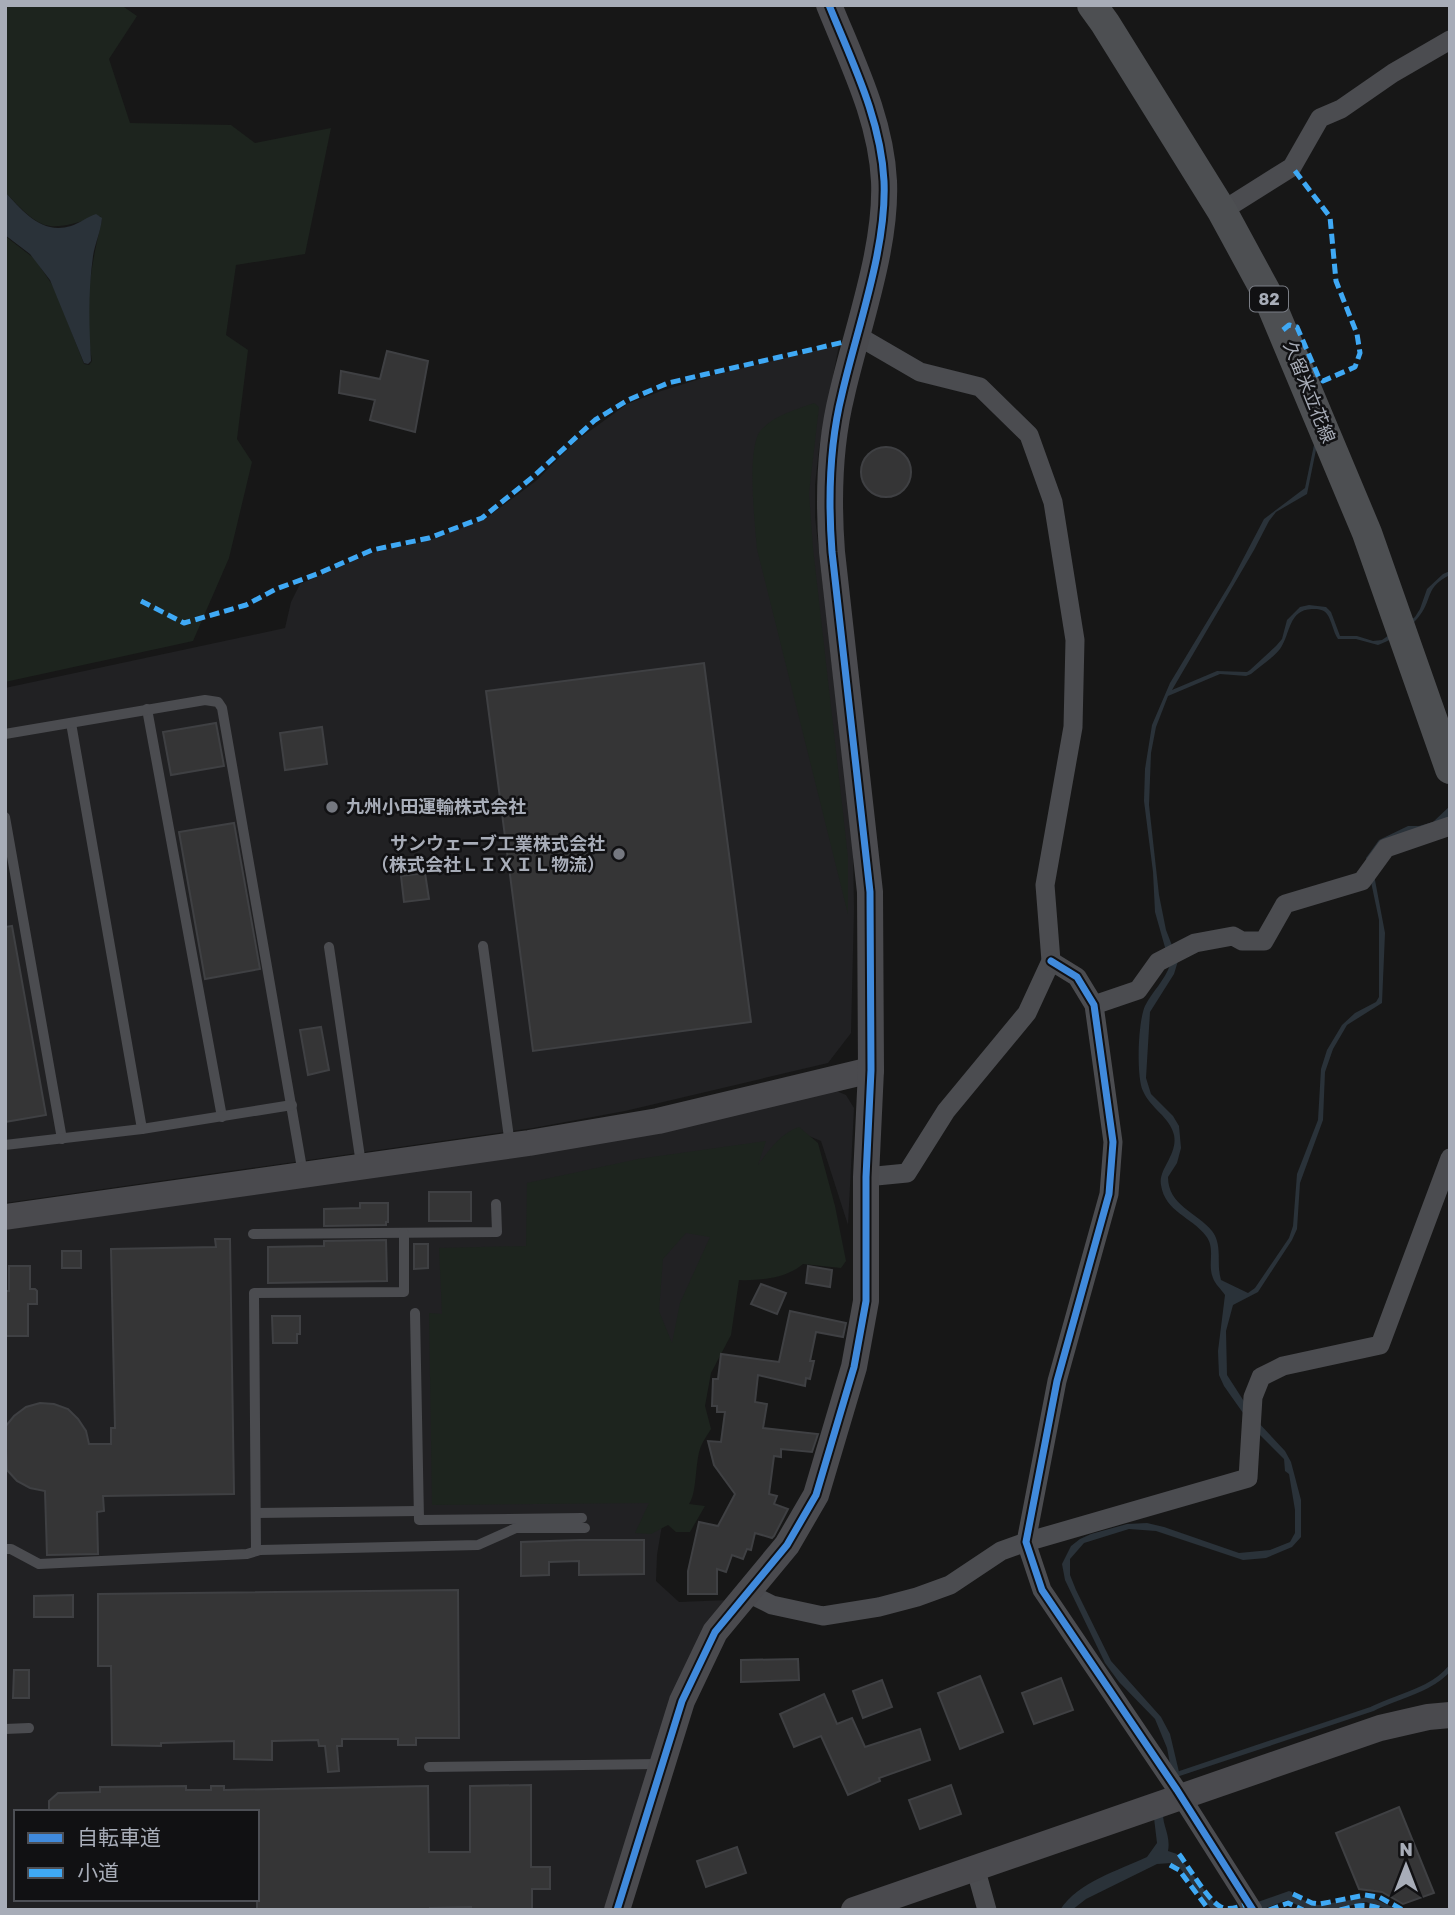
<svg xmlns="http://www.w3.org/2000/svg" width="1455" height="1915" font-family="Rubik,'Noto Sans JP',sans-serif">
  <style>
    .built { fill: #212123; fill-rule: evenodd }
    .green { fill: #1d241e; fill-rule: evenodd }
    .water { fill: #2a3239 }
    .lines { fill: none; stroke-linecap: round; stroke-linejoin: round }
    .stream { stroke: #2a3239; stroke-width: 5 }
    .building { fill: #353536; stroke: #3f4043; stroke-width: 2 }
    .lane { stroke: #4b4c50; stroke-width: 10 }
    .street { stroke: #4b4c50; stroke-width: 19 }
    .secondary { stroke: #4a4a4e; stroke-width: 26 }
    .primary { stroke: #4d4f52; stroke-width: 30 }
    .quiet { stroke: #3fa9f5; stroke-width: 5; stroke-dasharray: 10 5; stroke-linecap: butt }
    .cycleway-casing { stroke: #111113; stroke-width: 11 }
    .cycleway { stroke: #408adc; stroke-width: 7 }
    .poi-dot { fill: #757880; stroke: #111113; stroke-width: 2.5 }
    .labels { text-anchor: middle; stroke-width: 5; stroke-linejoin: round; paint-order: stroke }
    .shield { fill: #111113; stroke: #7b7e86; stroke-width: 2 }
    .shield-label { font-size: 16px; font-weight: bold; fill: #a8adb8 }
    .street-label { font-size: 18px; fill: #a8adb8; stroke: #111113 }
    .poi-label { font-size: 18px; font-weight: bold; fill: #a8adb8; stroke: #111113; text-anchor: start }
  </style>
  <rect width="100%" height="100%" fill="#171717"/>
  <g class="built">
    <path d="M 839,345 L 819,448 L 815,485 L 815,517 L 853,850 L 854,909 L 851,1033 L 828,1063 L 625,1111 L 533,1128 L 5,1203 L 5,688 L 285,628 L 291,602 L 300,584 L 372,553 L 430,540 L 485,519 L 537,480 L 576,441 L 627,404 L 661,391 L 706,377 Z"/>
    <path d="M 832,1089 L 846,1095 L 854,1108 L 848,1225 L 821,1141 L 804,1134 L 777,1159 L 664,1513 L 657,1555 L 656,1581 L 679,1602 L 728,1600 L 605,1910 L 5,1910 L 5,1226 ZM 16,1812 L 257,1812 L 257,1899 L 16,1899 Z"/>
  </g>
  <g class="green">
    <path d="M 121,5 L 137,16 L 109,59 L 130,123 L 231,125 L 255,143 L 331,128 L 305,254 L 236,265 L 226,335 L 248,350 L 237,439 L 252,462 L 229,558 L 193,641 L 5,682 L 5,236 L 35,259 L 55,289 L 84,364 L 89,365 L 92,361 C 83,311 90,269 102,220 L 100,216 C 46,232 44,233 5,192 L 5,6 Z"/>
    <path d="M 814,403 L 819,407 L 809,493 L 813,548 L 848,857 L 848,914 L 757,549 C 755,525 746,447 761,430 C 775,415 795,410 814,403 Z"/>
    <path d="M 799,1127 L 818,1143 L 835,1206 L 846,1261 L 841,1268 L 803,1264 C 787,1278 760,1281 739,1280 L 731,1335 L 711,1373 L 705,1406 L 711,1429 C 707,1436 702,1442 700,1449 C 695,1464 697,1493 689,1504 L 705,1506 L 690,1532 L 676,1532 L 668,1525 L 651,1534 L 635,1533 L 649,1503 L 432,1505 L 429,1313 L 442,1314 L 439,1248 L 526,1246 L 527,1183 L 638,1159 L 766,1141 L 758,1165 C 769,1150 781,1133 799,1127 ZM 686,1233 L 710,1237 L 680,1303 L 672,1343 L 659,1311 L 663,1259 Z"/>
  </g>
  <g class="water">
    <path d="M 5,192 C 23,211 41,235 71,226 C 80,223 87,217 96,214 L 102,218 C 101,231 95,243 93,256 C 88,292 89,325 91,361 L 88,364 L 84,363 L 50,280 L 30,254 L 5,235 Z"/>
    <path d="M 1315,440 L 1318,440 L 1307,494 L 1276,512 L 1269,521 L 1254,550 L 1172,690 L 1217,671 L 1247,672 L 1250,670 L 1276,646 L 1282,639 L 1287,620 L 1300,607 L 1309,605 L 1326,607 L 1331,612 L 1340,636 L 1357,636 L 1373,641 L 1382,640 L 1415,617 L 1420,609 L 1427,589 L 1443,574 L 1450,571 L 1450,575 C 1425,587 1433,598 1420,615 C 1412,627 1392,640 1378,645 L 1356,639 L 1338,639 C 1333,632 1332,621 1327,614 C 1323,609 1318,609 1312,609 C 1288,610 1291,633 1280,649 C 1273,658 1260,666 1251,674 L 1246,676 L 1220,674 L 1168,696 L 1156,727 L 1151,753 L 1149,805 L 1159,895 L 1166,930 L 1178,961 L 1174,974 L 1150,1012 L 1146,1078 L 1151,1094 L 1173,1116 L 1179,1126 L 1181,1148 L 1177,1163 L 1168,1177 C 1168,1206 1197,1212 1212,1231 C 1223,1245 1216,1264 1221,1280 L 1248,1293 L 1255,1288 L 1289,1238 L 1293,1226 L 1297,1174 L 1318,1120 L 1321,1069 L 1327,1050 L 1342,1025 L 1355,1013 L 1376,1002 L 1379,997 L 1379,920 L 1366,858 L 1379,840 L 1408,826 L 1419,826 L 1433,822 L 1450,806 L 1450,820 L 1371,859 L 1385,933 L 1382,1003 L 1347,1025 L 1333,1049 L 1325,1072 L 1323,1120 L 1300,1183 L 1297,1229 L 1292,1240 L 1258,1292 L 1233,1305 L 1226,1331 L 1227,1375 L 1256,1420 L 1285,1451 L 1291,1462 L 1301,1500 L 1301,1537 L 1292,1547 L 1266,1558 L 1243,1560 L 1156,1531 L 1129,1529 L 1084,1543 L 1070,1559 L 1070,1575 L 1076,1590 L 1111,1661 L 1161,1717 L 1170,1734 L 1179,1772 L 1163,1811 C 1162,1826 1171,1835 1168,1851 L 1177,1854 L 1215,1904 L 1225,1910 L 1212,1910 L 1179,1867 L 1171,1863 L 1157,1864 L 1086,1899 L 1072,1910 L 1060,1910 C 1079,1881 1118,1871 1147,1857 L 1157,1843 L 1154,1818 L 1172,1774 L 1167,1748 L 1155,1719 L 1119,1682 L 1105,1663 L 1065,1580 L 1062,1564 L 1071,1546 L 1080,1539 L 1091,1534 L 1127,1524 L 1147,1523 L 1164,1527 L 1239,1553 L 1270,1550 L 1290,1542 L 1295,1533 L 1295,1510 L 1289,1474 L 1285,1471 L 1284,1459 L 1255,1430 L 1224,1386 L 1219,1375 L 1218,1351 L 1225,1295 C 1221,1289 1215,1284 1213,1278 C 1207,1264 1216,1249 1206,1236 C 1192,1217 1165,1212 1161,1185 C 1158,1169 1178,1155 1174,1135 C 1170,1117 1150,1108 1143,1091 C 1136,1077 1138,1021 1145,1006 C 1152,992 1165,980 1170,965 L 1155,912 L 1153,872 L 1144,801 L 1145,769 L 1152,725 L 1170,683 L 1231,582 L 1264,519 L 1305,488 Z"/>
    <path d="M 1289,1891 L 1292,1892 L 1292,1896 L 1318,1905 L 1370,1897 L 1399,1910 L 1389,1910 L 1366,1902 L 1332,1910 L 1307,1910 L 1287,1900 L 1261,1910 L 1235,1910 Z"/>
  </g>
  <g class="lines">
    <path class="stream" d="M 1175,1775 L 1372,1709 C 1397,1696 1431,1691 1450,1668"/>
  </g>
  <g class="building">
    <path d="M 387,351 L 428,361 L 415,432 L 370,420 L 375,400 L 339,393 L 341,371 L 380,379 Z"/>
    <circle cx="886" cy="472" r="25"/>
    <path d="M 704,663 L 751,1022 L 533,1051 L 486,691 Z"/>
    <path d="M 216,723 L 224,766 L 171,775 L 163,732 Z"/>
    <path d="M 322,727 L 327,764 L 285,770 L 280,733 Z"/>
    <path d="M 234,823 L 260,969 L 205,979 L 179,832 Z"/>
    <path d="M 425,873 L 429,899 L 404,902 L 401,876 Z"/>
    <path d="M 12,926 L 46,1115 L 5,1122 L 5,927 Z"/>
    <path d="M 321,1027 L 329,1070 L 308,1075 L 300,1030 Z"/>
    <rect x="429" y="1192" width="42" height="29"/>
    <path d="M 360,1203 L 388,1203 L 388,1222 L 386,1222 L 386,1225 L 324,1226 L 324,1209 L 360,1208 Z"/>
    <path d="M 215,1239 L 230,1239 L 234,1494 L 103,1496 L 104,1511 L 97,1512 L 98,1554 L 47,1555 L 45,1491 L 30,1488 L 17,1481 L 7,1470 L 5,1427 L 14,1416 L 26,1407 L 40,1403 L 54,1404 L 68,1409 L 78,1419 L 86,1431 L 89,1444 L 111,1444 L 111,1428 L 115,1428 L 111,1249 L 216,1247 Z"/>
    <path d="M 386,1240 L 387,1281 L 268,1283 L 268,1247 L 324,1246 L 324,1241 Z"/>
    <path d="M 414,1244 L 428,1244 L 428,1268 L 414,1269 Z"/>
    <rect x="62" y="1251" width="19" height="17"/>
    <path d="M 9,1266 L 30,1266 L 30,1289 L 35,1289 L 37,1291 L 37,1304 L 28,1304 L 28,1336 L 5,1336 L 5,1291 L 9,1291 Z"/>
    <path d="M 808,1266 L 832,1270 L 830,1287 L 806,1283 Z"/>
    <path d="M 761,1284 L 786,1293 L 777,1314 L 751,1304 Z"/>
    <path d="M 790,1311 L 846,1323 L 843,1337 L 816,1332 L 810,1361 L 814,1361 L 810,1379 L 806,1378 L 805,1386 L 758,1375 L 755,1402 L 767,1404 L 763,1428 L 818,1434 L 812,1452 L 781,1449 L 781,1457 L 774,1456 L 769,1494 L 777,1496 L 774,1504 L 788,1509 L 774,1536 L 772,1538 L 755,1533 L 751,1550 L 747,1549 L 743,1559 L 732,1555 L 726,1572 L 717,1569 L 717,1594 L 688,1594 L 688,1571 L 699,1522 L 718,1526 L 735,1494 L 714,1465 L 708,1441 L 721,1442 L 725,1412 L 717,1412 L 717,1406 L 712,1406 L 713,1379 L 718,1379 L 721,1354 L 779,1362 Z"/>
    <path d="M 272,1316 L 300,1316 L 300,1334 L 297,1334 L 297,1343 L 273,1343 Z"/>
    <path d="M 579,1540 L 644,1540 L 644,1574 L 579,1575 L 579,1561 L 549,1562 L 549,1575 L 521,1576 L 521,1542 Z"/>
    <path d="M 458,1590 L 459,1738 L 416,1738 L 416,1745 L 398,1745 L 398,1739 L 342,1739 L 342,1746 L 337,1746 L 339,1771 L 328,1772 L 325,1746 L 319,1746 L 318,1740 L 272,1741 L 272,1760 L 234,1759 L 234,1741 L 161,1743 L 161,1746 L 112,1745 L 111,1666 L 98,1666 L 98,1594 Z"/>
    <path d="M 73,1595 L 73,1617 L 34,1617 L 34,1596 Z"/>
    <path d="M 798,1659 L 799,1680 L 741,1682 L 741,1660 Z"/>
    <path d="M 14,1670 L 29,1670 L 29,1698 L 13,1698 Z"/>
    <path d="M 980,1676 L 1003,1732 L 960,1749 L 938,1693 Z"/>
    <path d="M 1061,1678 L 1073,1710 L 1034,1724 L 1022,1693 Z"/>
    <path d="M 882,1680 L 892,1707 L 863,1718 L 853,1691 Z"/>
    <path d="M 824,1694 L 837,1724 L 852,1718 L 865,1747 L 920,1729 L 930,1760 L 879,1778 L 880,1781 L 848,1795 L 821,1736 L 794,1747 L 780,1714 Z"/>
    <path d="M 531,1785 L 531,1867 L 550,1867 L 550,1889 L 532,1889 L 532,1910 L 471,1910 L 471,1907 L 430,1908 L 430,1910 L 257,1910 L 257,1812 L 49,1812 L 49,1801 L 58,1793 L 100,1792 L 100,1787 L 186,1786 L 186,1790 L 211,1790 L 211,1786 L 224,1786 L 224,1790 L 428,1786 L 429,1852 L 470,1852 L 470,1786 Z"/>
    <path d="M 951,1785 L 961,1814 L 920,1829 L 909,1800 Z"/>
    <path d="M 1399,1807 L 1434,1893 L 1403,1904 L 1382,1892 L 1359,1889 L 1336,1833 Z"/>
    <path d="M 737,1847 L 746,1873 L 706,1887 L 697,1861 Z"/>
  </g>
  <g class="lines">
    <g class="lane">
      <path d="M 147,709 L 222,1117"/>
      <path d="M 71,723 L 142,1129"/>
      <path d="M 5,734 L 205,700 L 218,702 L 222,708 L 303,1174"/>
      <path d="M 5,817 L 62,1139"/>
      <path d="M 483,946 L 510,1145"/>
      <path d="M 329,947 L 361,1164"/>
      <path d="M 5,1145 L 142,1129 L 292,1105"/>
      <path d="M 253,1234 L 497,1232 L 496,1204"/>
      <path d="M 415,1313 L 419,1520 L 582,1518"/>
      <path d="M 256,1513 L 418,1511"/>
      <path d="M 5,1549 L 11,1549 L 39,1564 L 247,1554 L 260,1550 L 478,1545 L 516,1528 L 585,1528"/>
      <path d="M 256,1551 L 254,1293 L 404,1292 L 404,1233"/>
      <path d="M 5,1729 L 29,1728"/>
      <path d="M 429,1767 L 659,1764"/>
    </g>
    <g class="street">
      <path d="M 1222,211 L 1292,167 L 1320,118 L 1341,109 L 1393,73 L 1450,40"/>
      <path d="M 858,336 L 920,372 L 980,387 L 1029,435 L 1053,502 L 1075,640 L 1073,727 L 1045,885 L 1051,961 L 1027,1013 L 946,1111 L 907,1173 L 866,1177"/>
      <path d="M 1051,961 L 1077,977 L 1094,1005 L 1113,1142 L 1109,1194 L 1057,1381 L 1026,1542 L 1042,1590 L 1177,1790 L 1253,1910"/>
      <path d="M 1094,1005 L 1138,990 L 1158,962 L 1195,943 L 1233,936 L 1242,941 L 1264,941 L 1285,904 L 1362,881 L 1386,848 L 1450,826"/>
      <path d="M 748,1593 L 772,1605 L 823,1616 L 879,1607 L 917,1597 L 950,1585 L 1001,1551 L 1026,1542 L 1248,1478 L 1253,1397 L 1261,1377 L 1283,1366 L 1380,1345 L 1450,1158"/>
      <path d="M 975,1867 L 987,1910"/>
    </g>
    <g class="secondary">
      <path d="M 5,1217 L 529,1143 L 658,1121 L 871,1070"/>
      <path d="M 617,1910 L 682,1701 L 715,1632 L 787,1545 L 816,1495 L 854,1367 L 866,1301 L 866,1177 L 871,1070 L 870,892 L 832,552 C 828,499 829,446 842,394 C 857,328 887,248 884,181 C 881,119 852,62 829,5"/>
      <path d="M 854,1910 L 1380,1728 L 1428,1717 L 1450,1715"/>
    </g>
    <path class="primary" d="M 1092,5 L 1105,23 L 1222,211 L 1266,292 L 1367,533 L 1450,769"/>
    <g class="quiet">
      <path d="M 1283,330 L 1289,325 L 1297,327 L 1319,378 L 1323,381 L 1355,367 L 1360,353 L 1357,334 L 1336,281 L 1330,217 L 1292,167"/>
      <path d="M 141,601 L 184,623 L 246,605 L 276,589 L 317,574 L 372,550 L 429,538 L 482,518 L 534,476 L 595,420 L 628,400 L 668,383 L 844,342"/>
      <path d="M 1179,1854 C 1188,1866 1209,1902 1221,1907 C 1230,1911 1241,1906 1249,1903"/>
      <path d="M 1170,1865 L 1179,1870 L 1209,1910"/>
      <path d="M 1293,1894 L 1312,1903 L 1320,1904 L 1365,1895 L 1379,1897 L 1403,1910"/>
      <path d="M 1269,1910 L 1288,1903 L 1303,1910"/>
      <path d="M 1340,1910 C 1357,1905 1368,1903 1384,1910"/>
    </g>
    <g class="cycleway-casing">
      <g id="cycleway">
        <path d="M 1051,961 L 1077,977 L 1094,1005 L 1113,1142 L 1109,1194 L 1057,1381 L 1026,1542 L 1042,1590 L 1177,1790 L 1253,1910"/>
        <path d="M 617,1910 L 682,1701 L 715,1632 L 787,1545 L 816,1495 L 854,1367 L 866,1301 L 866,1177 L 871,1070 L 870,892 L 832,552 C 828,499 829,446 842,394 C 857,328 887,248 884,181 C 881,119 852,62 829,5"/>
      </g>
    </g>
    <use href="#cycleway" class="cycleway"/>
  </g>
  <g class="poi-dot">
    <circle cx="332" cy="807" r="7"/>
    <circle cx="619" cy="854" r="7"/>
  </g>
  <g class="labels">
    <rect class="shield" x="1250" y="286.5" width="38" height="25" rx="5"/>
    <g class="shield-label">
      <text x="1269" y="305">82</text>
    </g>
    <g class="street-label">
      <text transform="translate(1309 392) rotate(68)" y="6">久留米立花線</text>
    </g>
    <g class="poi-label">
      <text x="346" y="813">九州小田運輸株式会社</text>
      <text x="605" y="850" text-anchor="end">サンウェーブ工業株式会社<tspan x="605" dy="21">（株式会社ＬＩＸＩＬ物流）</tspan></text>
    </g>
  </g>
  <rect width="1455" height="1915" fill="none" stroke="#a8adb8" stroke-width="14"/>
  <rect x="14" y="1810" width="245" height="91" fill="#111113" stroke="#4d4f55" stroke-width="2"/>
  <rect x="28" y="1833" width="35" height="10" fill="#408adc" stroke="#4d4f55" stroke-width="2"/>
  <text x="77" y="1845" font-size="21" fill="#a8adb8">自転車道</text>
  <rect x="28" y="1868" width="35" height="10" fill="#3fa9f5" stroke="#4d4f55" stroke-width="2"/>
  <text x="77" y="1880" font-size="21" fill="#a8adb8">小道</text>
  <g transform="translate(1406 1866)" stroke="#111113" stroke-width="5" paint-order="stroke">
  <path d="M0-5L12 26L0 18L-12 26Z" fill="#a8adb8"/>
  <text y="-10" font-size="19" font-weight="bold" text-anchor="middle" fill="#a8adb8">N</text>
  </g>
</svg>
